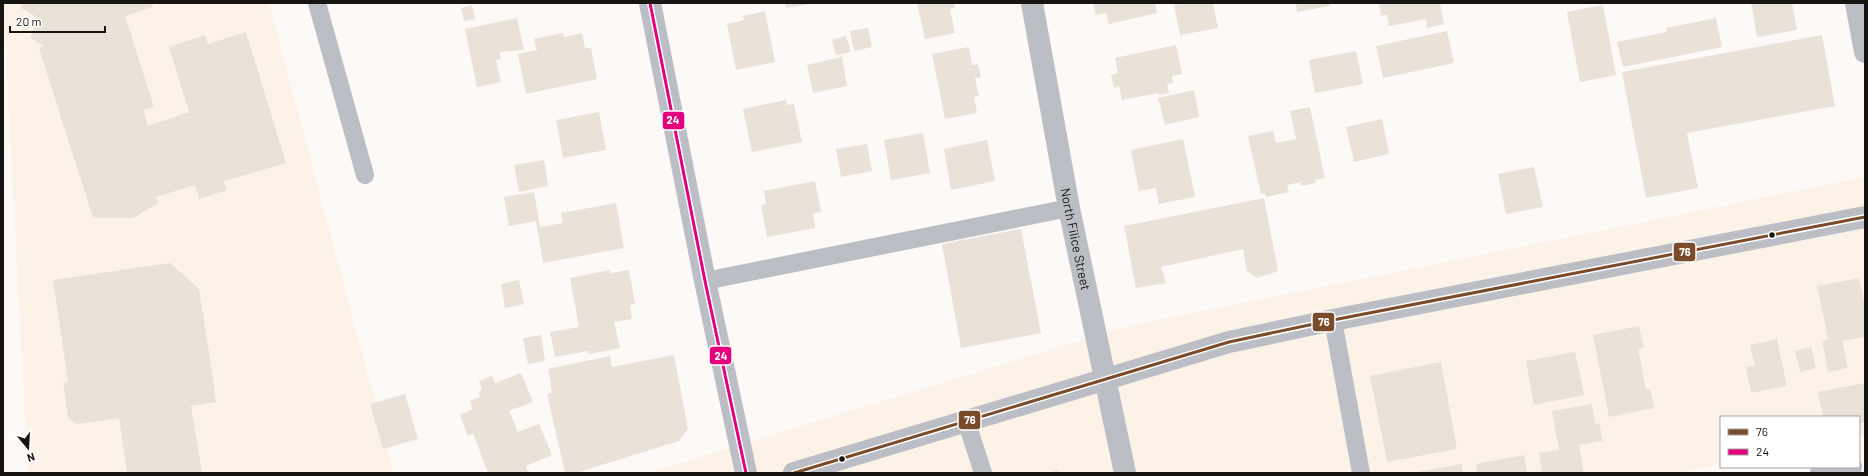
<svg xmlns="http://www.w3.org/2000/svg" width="1868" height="476" font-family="Barlow,sans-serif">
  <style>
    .built { fill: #fdf2e8 }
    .building { fill: #eae1d8 }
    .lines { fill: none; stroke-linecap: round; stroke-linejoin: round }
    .lane { stroke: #bbbfc5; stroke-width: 18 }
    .street { stroke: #bbbfc5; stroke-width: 22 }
    .secondary { stroke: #bbbec4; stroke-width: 22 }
    .bus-1-casing { stroke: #fff; stroke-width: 6 }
    .bus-2-casing { stroke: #fff; stroke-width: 6 }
    .bus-1 { stroke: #7a4b2a; stroke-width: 3 }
    .bus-2 { stroke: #e5007d; stroke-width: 3 }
    .bus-dot { fill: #181411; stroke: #fff; stroke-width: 1.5 }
    .labels { text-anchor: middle; stroke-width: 3; stroke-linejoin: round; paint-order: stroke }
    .street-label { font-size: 13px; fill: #181411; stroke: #fff }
    .line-badge { stroke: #fff; stroke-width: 1.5 }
    .badge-label { font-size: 11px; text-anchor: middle; font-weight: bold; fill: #fff }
  </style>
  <rect width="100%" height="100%" fill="#fcf9f7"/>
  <g class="built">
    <path d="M 3,3 L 269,3 L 394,473 L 28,473 Z"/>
    <path d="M 1865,177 L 1865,436 L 1859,437 L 1859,417 L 1721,417 L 1721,464 L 1676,473 L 647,473 L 1128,326 Z"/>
  </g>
  <g class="building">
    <path d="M 23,3 L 152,3 L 153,7 L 125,16 L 154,107 L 143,110 L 148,126 L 189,112 L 169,47 L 205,35 L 208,44 L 246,32 L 286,163 L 224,181 L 227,190 L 199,199 L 195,185 L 156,197 L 158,203 L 133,218 L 93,218 L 39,48 L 45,46 L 30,38 L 38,18 L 21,8 Z"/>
    <path d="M 785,3 L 810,3 L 810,4 L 786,8 Z"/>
    <path d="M 917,3 L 954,3 L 955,8 L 950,9 L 955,33 L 925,39 Z"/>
    <path d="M 1093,3 L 1155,3 L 1157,13 L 1109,24 L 1106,13 L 1096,15 Z"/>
    <path d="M 1185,3 L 1213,3 L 1218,28 L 1180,35 L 1174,5 Z"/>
    <path d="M 1296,3 L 1330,3 L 1330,6 L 1297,12 Z"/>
    <path d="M 1384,3 L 1440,3 L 1444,24 L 1427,28 L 1426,19 L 1389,26 L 1387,14 L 1381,16 L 1379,4 Z"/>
    <path d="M 1751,3 L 1792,3 L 1797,30 L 1757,37 Z"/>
    <path d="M 472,5 L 475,19 L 464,21 L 461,8 Z"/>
    <path d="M 1603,5 L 1616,75 L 1580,82 L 1567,12 Z"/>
    <path d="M 765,11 L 775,62 L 736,70 L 727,24 L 744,20 L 743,16 Z"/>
    <path d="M 517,18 L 524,50 L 499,52 L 501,59 L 496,60 L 501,82 L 477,87 L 465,29 Z"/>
    <path d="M 1716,18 L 1722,47 L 1623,67 L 1617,42 L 1667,32 L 1666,28 Z"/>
    <path d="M 868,28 L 872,47 L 854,51 L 850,31 Z"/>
    <path d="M 1447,31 L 1454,63 L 1383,78 L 1376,46 Z"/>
    <path d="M 563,33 L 564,37 L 582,33 L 585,48 L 591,48 L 597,79 L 526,94 L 518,54 L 537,50 L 534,39 Z"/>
    <path d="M 1822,35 L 1835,106 L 1687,133 L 1698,188 L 1646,198 L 1622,72 Z"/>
    <path d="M 846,36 L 851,52 L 836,55 L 832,40 Z"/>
    <path d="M 1176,45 L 1182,74 L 1172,76 L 1173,83 L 1167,84 L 1169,93 L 1159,95 L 1158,93 L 1122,100 L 1119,86 L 1114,88 L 1111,75 L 1118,73 L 1115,58 Z"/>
    <path d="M 969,47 L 972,65 L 978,64 L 981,77 L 975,78 L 979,96 L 974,97 L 977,113 L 945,119 L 932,54 Z"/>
    <path d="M 1356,51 L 1363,84 L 1315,93 L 1309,60 Z"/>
    <path d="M 842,57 L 847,86 L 813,93 L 807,65 Z"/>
    <path d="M 1194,90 L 1199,117 L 1165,125 L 1158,98 Z"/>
    <path d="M 786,100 L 787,105 L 794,104 L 802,142 L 752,152 L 743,109 Z"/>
    <path d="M 1310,107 L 1325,178 L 1315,180 L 1316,183 L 1301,186 L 1301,182 L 1287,185 L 1289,192 L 1266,197 L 1265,193 L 1261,194 L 1248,136 L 1273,131 L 1276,143 L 1296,139 L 1290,111 Z"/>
    <path d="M 599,112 L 606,150 L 563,158 L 556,120 Z"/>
    <path d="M 1382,119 L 1389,154 L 1354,162 L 1346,127 Z"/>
    <path d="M 923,133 L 930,173 L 891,180 L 884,140 Z"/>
    <path d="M 1183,139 L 1195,197 L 1159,204 L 1156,188 L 1139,191 L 1131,150 Z"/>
    <path d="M 987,140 L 995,181 L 951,190 L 944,149 Z"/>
    <path d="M 867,144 L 872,171 L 841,177 L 836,149 Z"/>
    <path d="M 544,160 L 548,186 L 519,192 L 514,165 Z"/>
    <path d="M 1534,167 L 1543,207 L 1506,214 L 1498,174 Z"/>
    <path d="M 815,181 L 821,212 L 813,213 L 815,228 L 767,237 L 761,205 L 766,204 L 764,191 Z"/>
    <path d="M 534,192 L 540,227 L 563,223 L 561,213 L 616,203 L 624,248 L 543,263 L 536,221 L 509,226 L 504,197 Z"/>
    <path d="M 1264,198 L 1278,271 L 1257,278 L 1247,271 L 1243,249 L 1161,267 L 1166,283 L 1136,288 L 1124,226 Z"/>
    <path d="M 1021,229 L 1041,333 L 961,348 L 942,244 Z"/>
    <path d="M 170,263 L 199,289 L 210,359 L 216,402 L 191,406 L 202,473 L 127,473 L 119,418 L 77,424 L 68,418 L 63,382 L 68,382 L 53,280 Z"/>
    <path d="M 610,270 L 611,273 L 629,270 L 635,304 L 630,305 L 632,319 L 614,322 L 620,348 L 589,354 L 588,351 L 555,357 L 550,332 L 579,327 L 570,278 Z"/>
    <path d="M 1859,278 L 1865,307 L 1865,337 L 1842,341 L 1848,368 L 1828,372 L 1822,341 L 1828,339 L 1817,286 Z"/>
    <path d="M 519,280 L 524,304 L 505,308 L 501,284 Z"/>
    <path d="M 1639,326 L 1644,348 L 1638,349 L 1646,389 L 1650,389 L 1654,408 L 1609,417 L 1593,335 Z"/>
    <path d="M 541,335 L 545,361 L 528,364 L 523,338 Z"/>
    <path d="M 1777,339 L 1787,386 L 1751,393 L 1746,367 L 1755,365 L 1750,345 Z"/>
    <path d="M 1811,347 L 1816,368 L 1800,372 L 1795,351 Z"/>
    <path d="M 1575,352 L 1584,395 L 1534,405 L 1526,361 Z"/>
    <path d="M 674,355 L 688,429 L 679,441 L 576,473 L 565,473 L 547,394 L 552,393 L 548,369 L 610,356 L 612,367 Z"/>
    <path d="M 1441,362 L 1457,449 L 1387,462 L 1370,376 Z"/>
    <path d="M 521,373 L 533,402 L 509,411 L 518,432 L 539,424 L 552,455 L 526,466 L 529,473 L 488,473 L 473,433 L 468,436 L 460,415 L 473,409 L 470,401 L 480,397 L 479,392 L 482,390 L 479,381 L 492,376 L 495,383 Z"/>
    <path d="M 1865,383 L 1865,422 L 1859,423 L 1859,417 L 1823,417 L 1818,392 Z"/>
    <path d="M 405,394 L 418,439 L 383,449 L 370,404 Z"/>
    <path d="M 1592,404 L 1595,424 L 1599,423 L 1603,441 L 1579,445 L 1584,473 L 1542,473 L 1539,453 L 1559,450 L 1552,411 Z"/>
    <path d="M 1524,455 L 1527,473 L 1477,473 L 1476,464 Z"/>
    <path d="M 1461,464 L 1463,473 L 1418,473 L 1418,472 Z"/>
    <path d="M 1058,470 L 1059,473 L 1049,473 Z"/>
  </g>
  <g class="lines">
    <g class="lane">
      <path d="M 317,3 L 365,175"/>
      <path d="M 705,281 L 1069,208"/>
      <path d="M 1333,320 L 1361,473"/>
      <path d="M 966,420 L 983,473"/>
    </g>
    <g class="street">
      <path d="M 650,3 L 705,281 L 746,473"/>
      <path id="s1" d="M 1032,3 L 1069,208 L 1125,473"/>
      <path d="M 1821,473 L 1851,467"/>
    </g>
    <g class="secondary">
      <path d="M 1856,3 L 1865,52"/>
      <path d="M 794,473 L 1229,342 L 1333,320 L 1865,217"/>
    </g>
    <g class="bus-1-casing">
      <path id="bus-1" d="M 794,473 L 1229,342 L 1333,320 L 1865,217"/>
    </g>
    <g class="bus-2-casing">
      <path id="bus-2" d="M 650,3 L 705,281 L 746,473"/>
    </g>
    <use href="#bus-1" class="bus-1"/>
    <use href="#bus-2" class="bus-2"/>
  </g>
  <g class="bus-dot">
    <circle cx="1772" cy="235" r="3.5"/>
    <circle cx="842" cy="459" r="3.5"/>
  </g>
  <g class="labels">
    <g class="street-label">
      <text dy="5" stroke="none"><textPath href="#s1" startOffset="240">North Filice Street</textPath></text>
    </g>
  </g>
  <g class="line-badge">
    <rect x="662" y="111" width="23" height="19" rx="4" fill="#e5007d"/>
    <rect x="1673" y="242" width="23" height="20" rx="4" fill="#7a4b2a"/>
    <rect x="1312" y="312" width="23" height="20" rx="4" fill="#7a4b2a"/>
    <rect x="709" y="346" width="23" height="19" rx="4" fill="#e5007d"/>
    <rect x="958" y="410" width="23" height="20" rx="4" fill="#7a4b2a"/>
  </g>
  <g class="badge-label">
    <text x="673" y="124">24</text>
    <text x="1685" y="256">76</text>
    <text x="1324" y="326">76</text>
    <text x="721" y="360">24</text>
    <text x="970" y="424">76</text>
  </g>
  <rect width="1868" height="476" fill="none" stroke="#181411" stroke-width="8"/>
  <rect x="1720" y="416" width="140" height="52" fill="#ffffff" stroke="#a3a1a0"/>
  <rect x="1728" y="429" width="20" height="6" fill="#7a4b2a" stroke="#a3a1a0"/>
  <text x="1756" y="436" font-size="12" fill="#181411">76</text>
  <rect x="1728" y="449" width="20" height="6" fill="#e5007d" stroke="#a3a1a0"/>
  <text x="1756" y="456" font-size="12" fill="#181411">24</text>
  <g transform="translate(28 448) rotate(162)" stroke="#ffffff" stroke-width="3" paint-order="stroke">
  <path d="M0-3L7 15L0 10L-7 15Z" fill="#181411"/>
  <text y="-6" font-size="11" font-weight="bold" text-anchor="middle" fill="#181411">N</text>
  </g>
  <path d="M10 26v6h95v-6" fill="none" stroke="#181411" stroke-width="2"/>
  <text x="16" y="26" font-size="12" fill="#181411" stroke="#ffffff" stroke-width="3" paint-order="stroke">20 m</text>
</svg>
